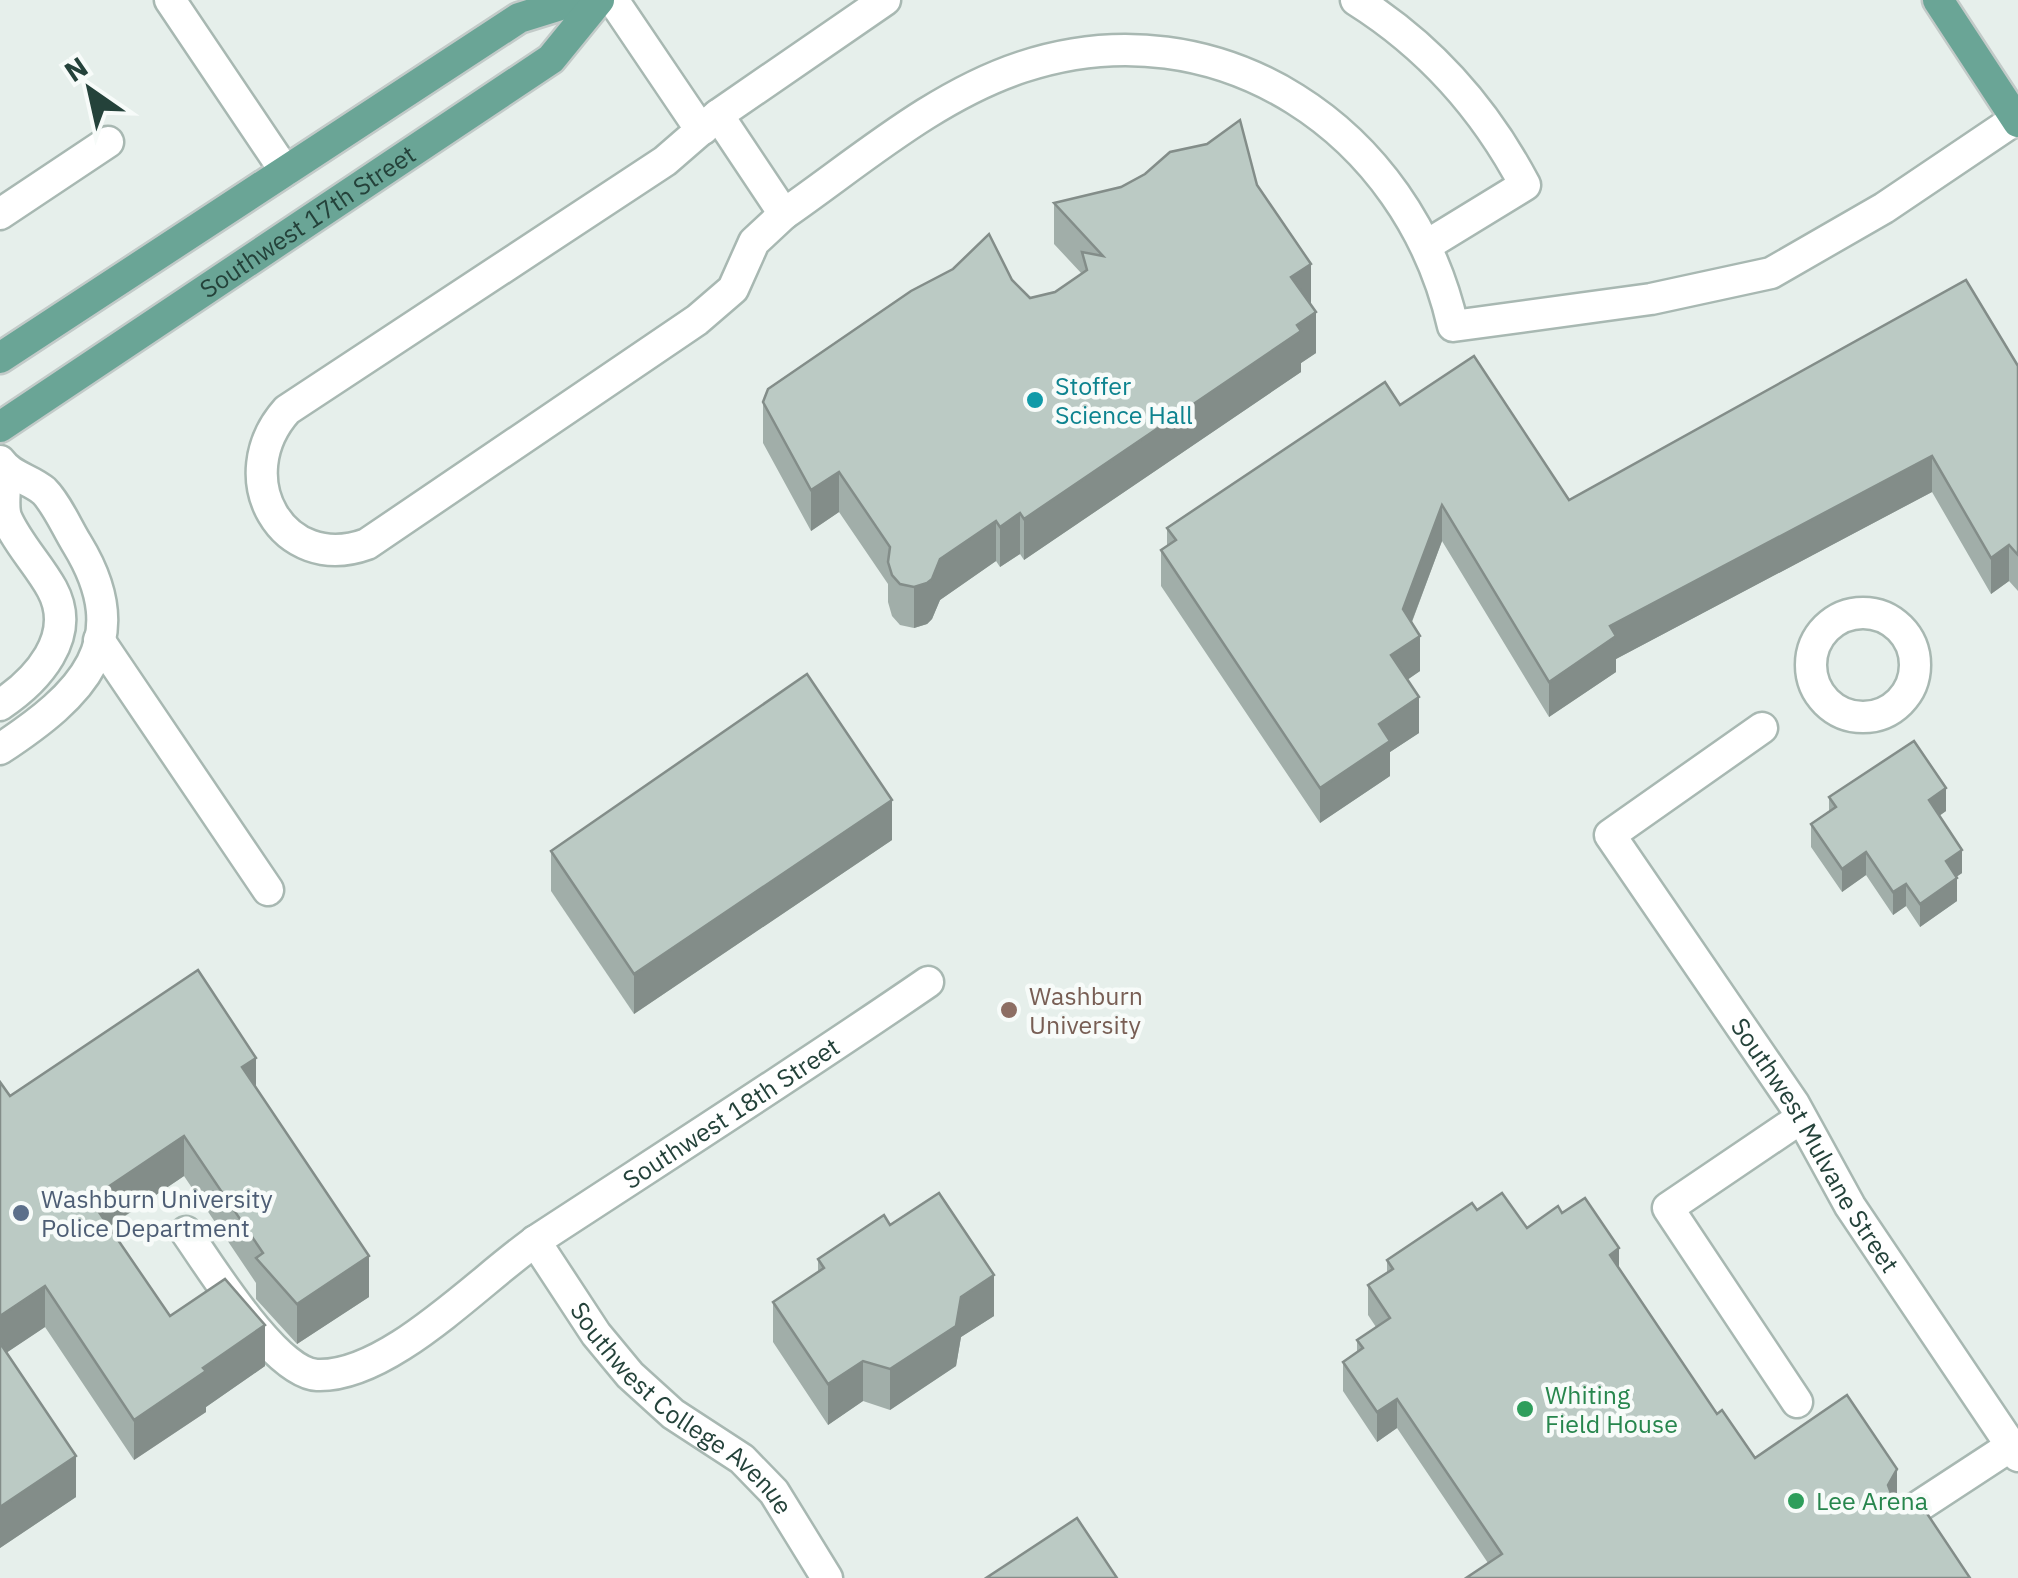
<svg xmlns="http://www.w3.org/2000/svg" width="2018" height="1578" font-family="'IBM Plex Sans',sans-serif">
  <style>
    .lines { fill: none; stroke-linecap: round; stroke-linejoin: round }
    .minor-casing { stroke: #a8b8b2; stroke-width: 35 }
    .major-casing { stroke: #c2cac8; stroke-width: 35 }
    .minor { stroke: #fff; stroke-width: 30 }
    .major { stroke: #6aa596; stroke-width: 30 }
    .wall { fill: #a1aea9 }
    .shaded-wall { fill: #838d89 }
    .building { fill: #bbcac4; stroke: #838d89; stroke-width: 2.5 }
    .culture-dot { fill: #0f9aa8; stroke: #f7fbf9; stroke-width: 4 }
    .education-dot { fill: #8d6e63; stroke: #f7fbf9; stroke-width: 4 }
    .service-dot { fill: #5c6f8a; stroke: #f7fbf9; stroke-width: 4 }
    .leisure-dot { fill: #2e9e5b; stroke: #f7fbf9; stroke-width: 4 }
    .labels { text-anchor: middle; stroke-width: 9; stroke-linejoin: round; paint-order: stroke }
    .street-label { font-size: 25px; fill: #24423a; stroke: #f7fbf9 }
    .culture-label { font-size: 25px; fill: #0d838f; stroke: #f7fbf9; text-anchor: start }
    .education-label { font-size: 25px; fill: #785e54; stroke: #f7fbf9; text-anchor: start }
    .service-label { font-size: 25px; fill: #4e5e75; stroke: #f7fbf9; text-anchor: start }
    .leisure-label { font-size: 25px; fill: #27864d; stroke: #f7fbf9; text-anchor: start }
  </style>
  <rect width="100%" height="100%" fill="#e6efeb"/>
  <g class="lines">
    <g class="minor-casing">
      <g id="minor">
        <path d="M 170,0 L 285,171"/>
        <path d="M 613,0 L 692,117 L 703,129"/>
        <path d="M 885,0 L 718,115 L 784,214 C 859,162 934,96 1022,67 C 1219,2 1409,131 1453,326 L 1651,299 L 1771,273 L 1884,208 L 2016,119"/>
        <path d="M 1356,0 C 1429,46 1485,109 1525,185 L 1427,245"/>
        <path d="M 718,115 L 665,161 L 287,410 C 227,477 282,575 367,544 L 697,320 L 733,289 L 754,242 L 784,214"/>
        <path d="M 0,214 L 108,142"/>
        <path d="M 0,461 C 11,477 30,479 44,491 C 57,504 67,528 77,544 C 137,642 82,695 0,749"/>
        <circle cx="1863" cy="665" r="52"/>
        <path d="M 99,640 L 268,890"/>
        <path d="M 0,705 C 36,681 78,637 52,589 C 39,565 17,543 6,517 C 2,505 6,484 6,471"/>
        <path id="s1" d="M 1762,728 L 1610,835 L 1794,1104 L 1850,1206 L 2018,1456"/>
        <path id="s2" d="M 186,1232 C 210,1266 275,1373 317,1375 C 390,1378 483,1276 540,1238 C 670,1153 800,1070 928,982"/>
        <path id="s3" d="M 535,1241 L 596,1334 L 630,1375 L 673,1414 L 742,1459 L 774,1492 L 827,1578"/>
        <path d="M 1797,1402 L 1668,1208 L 1801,1118"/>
        <path d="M 1907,1514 L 2011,1446"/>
      </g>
    </g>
    <g class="major-casing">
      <g id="major">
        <path d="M 1938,0 L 2018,122"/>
        <path d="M 0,358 L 519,18 L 577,0"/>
        <path id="s4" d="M 0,427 L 551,59 L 599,0"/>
      </g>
    </g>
    <use href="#minor" class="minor"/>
    <use href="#major" class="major"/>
  </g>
  <g class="wall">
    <path d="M 1257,185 L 1310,305 L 1316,353 L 1301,363 L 1301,372 L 1024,560 L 1020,554 L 1000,567 L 996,561 L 940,600 L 932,619 L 927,624 L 914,628 L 900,625 L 892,616 L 888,602 L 888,584 L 839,512 L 811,531 L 763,443 L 763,402 L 1012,280 L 1030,298 L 1055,292 L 1082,274 L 1054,244 L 1054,203 Z"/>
    <path d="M 2018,366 L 2018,591 L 2009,581 L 1991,594 L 1932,492 L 1616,659 L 1616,672 L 1549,717 L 1442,541 L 1412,622 L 1420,671 L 1407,680 L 1419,733 L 1390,752 L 1390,776 L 1320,823 L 1161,586 L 1161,550 L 1167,546 L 1167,528 L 1400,405 L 1569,500 Z"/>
    <path d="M 1829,797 L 1946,811 L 1939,816 L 1962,873 L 1956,877 L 1957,901 L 1920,927 L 1906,906 L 1893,915 L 1866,875 L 1842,892 L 1811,847 L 1811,824 L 1829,811 Z"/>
    <path d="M 892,840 L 634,1014 L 551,891 L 551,851 Z"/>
    <path d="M 256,1089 L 369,1297 L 297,1344 L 256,1299 L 256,1283 L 184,1176 L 109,1227 L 170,1316 L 265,1366 L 206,1407 L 206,1412 L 134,1460 L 45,1327 L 6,1353 L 76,1497 L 0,1548 L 10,1096 Z"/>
    <path d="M 1477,1210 L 1527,1228 L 1562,1213 L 1619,1268 L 1717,1414 L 1755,1458 L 1897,1498 L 1970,1578 L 1488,1563 L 1397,1428 L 1377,1442 L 1343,1391 L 1343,1362 L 1357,1352 L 1357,1340 L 1376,1327 L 1368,1315 L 1368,1285 L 1387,1272 L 1387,1260 Z"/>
    <path d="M 890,1225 L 994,1316 L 961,1337 L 956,1366 L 890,1410 L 863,1401 L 828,1425 L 773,1342 L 773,1302 L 818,1272 L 818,1259 Z"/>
  </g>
  <g class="shaded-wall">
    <path d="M 1311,264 L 1311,304 L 1291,277 Z"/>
    <path d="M 1316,312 L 1316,353 L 1301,363 L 1301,372 L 1024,560 L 1024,519 Z"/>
    <path d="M 1932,456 L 1932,492 L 1616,659 L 1616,672 L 1549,717 L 1549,682 L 1610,626 Z"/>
    <path d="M 839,472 L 839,512 L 811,531 L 811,490 Z"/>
    <path d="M 1442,505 L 1442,541 L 1403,645 L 1403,609 Z"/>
    <path d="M 1020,513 L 1020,554 L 1000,567 L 1000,527 Z"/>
    <path d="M 996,521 L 996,561 L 940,600 L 932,619 L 927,624 L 914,628 L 914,587 L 940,559 Z"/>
    <path d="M 2009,545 L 2009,581 L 1991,594 L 1991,558 Z"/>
    <path d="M 1420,636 L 1420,671 L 1391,691 L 1391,655 Z"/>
    <path d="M 1419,697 L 1419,733 L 1390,752 L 1390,776 L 1320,823 L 1320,788 L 1379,724 Z"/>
    <path d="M 1946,788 L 1946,811 L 1929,823 L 1929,800 Z"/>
    <path d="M 892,800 L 892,840 L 634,1014 L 634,974 Z"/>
    <path d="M 1962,850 L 1962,873 L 1946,884 L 1946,861 Z"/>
    <path d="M 1866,852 L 1866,875 L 1842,892 L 1842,869 Z"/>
    <path d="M 1957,878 L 1957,901 L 1920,927 L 1920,904 Z"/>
    <path d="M 1906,884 L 1906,906 L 1893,915 L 1893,892 Z"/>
    <path d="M 256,1058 L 256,1098 L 242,1067 Z"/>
    <path d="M 184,1136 L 184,1176 L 90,1239 L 90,1199 Z"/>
    <path d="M 1619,1248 L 1619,1278 L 1610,1255 Z"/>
    <path d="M 369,1256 L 369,1297 L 297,1344 L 297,1304 Z"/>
    <path d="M 994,1275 L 994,1316 L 961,1337 L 956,1366 L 890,1410 L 890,1369 L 961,1297 Z"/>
    <path d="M 45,1286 L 45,1327 L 0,1357 L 0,1316 Z"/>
    <path d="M 265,1325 L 265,1366 L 206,1407 L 206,1412 L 134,1460 L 134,1420 L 203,1368 Z"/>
    <path d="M 863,1361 L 863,1401 L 828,1425 L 828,1384 Z"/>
    <path d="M 1397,1399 L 1397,1428 L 1377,1442 L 1377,1412 Z"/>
    <path d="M 76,1456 L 76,1497 L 0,1548 L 0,1507 Z"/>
    <path d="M 1897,1469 L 1897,1498 L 1888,1514 L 1888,1485 Z"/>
  </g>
  <g class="building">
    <path d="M 1240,120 L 1257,185 L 1311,264 L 1291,277 L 1316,312 L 1297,325 L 1301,331 L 1024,519 L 1020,513 L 1000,527 L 996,521 L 940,559 L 932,579 L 927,583 L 914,587 L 900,584 L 892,575 L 888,562 L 890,547 L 839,472 L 811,490 L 763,402 L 768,389 L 911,291 L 953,269 L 989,234 L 1012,280 L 1030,298 L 1055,292 L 1087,270 L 1082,252 L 1103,256 L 1054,203 L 1121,187 L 1145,174 L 1170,152 L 1207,144 Z"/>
    <path d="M 1966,280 L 2018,366 L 2018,555 L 2009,545 L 1991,558 L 1932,456 L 1610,626 L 1616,636 L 1549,682 L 1442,505 L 1403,609 L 1420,636 L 1391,655 L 1419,697 L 1379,724 L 1390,741 L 1320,788 L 1161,550 L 1176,540 L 1167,528 L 1385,382 L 1400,405 L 1474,356 L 1569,500 Z"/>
    <path d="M 807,674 L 892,800 L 634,974 L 551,851 Z"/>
    <path d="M 1914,741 L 1946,788 L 1929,800 L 1962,850 L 1946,861 L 1957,878 L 1920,904 L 1906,884 L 1893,892 L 1866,852 L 1842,869 L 1811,824 L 1836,807 L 1829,797 Z"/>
    <path d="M 198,970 L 256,1058 L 242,1067 L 369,1256 L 297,1304 L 256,1258 L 263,1253 L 184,1136 L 90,1199 L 170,1316 L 225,1279 L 265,1325 L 203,1368 L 206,1371 L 134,1420 L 45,1286 L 0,1316 L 0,1082 L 10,1096 Z"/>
    <path d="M 939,1193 L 994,1275 L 961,1297 L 956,1326 L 890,1369 L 863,1361 L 828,1384 L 773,1302 L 824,1268 L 818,1259 L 884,1215 L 890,1225 Z"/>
    <path d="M 1502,1193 L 1527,1228 L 1558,1206 L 1562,1213 L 1585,1198 L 1619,1248 L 1610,1255 L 1717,1414 L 1722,1410 L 1755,1458 L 1847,1395 L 1897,1469 L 1888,1485 L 1892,1496 L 1907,1503 L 1918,1500 L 1970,1578 L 1466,1578 L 1502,1554 L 1397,1399 L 1377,1412 L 1343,1362 L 1363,1348 L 1357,1340 L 1390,1318 L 1368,1285 L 1393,1269 L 1387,1260 L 1472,1203 L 1477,1210 Z"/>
    <path d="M 0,1343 L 76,1456 L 0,1507 Z"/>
    <path d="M 1077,1518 L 1117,1578 L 986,1578 Z"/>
  </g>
  <circle class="culture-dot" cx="1035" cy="400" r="10"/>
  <circle class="education-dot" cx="1009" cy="1010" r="10"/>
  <circle class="service-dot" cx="21" cy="1213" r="10"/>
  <g class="leisure-dot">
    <circle cx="1525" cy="1409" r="10"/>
    <circle cx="1796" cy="1501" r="10"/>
  </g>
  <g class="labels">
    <g class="street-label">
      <text dy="9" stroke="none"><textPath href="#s4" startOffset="370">Southwest 17th Street</textPath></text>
      <text dy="9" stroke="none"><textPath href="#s2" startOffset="692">Southwest 18th Street</textPath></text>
      <text dy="9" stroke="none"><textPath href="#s1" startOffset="558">Southwest Mulvane Street</textPath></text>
      <text dy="9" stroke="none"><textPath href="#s3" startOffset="225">Southwest College Avenue</textPath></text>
    </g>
    <g class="culture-label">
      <text x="1055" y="395">Stoffer<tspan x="1055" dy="29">Science Hall</tspan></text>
    </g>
    <g class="education-label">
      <text x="1029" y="1005">Washburn<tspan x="1029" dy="29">University</tspan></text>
    </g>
    <g class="service-label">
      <text x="41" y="1208">Washburn University<tspan x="41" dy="29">Police Department</tspan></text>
    </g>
    <g class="leisure-label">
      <text x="1545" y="1404">Whiting<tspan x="1545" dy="29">Field House</tspan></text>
      <text x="1816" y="1510">Lee Arena</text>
    </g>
  </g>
  <g transform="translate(90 90) rotate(326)" stroke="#f7fbf9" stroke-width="8" paint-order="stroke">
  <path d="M0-8L18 38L0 25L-18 38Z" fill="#24423a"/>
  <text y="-15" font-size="28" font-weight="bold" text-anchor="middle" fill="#24423a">N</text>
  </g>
</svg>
